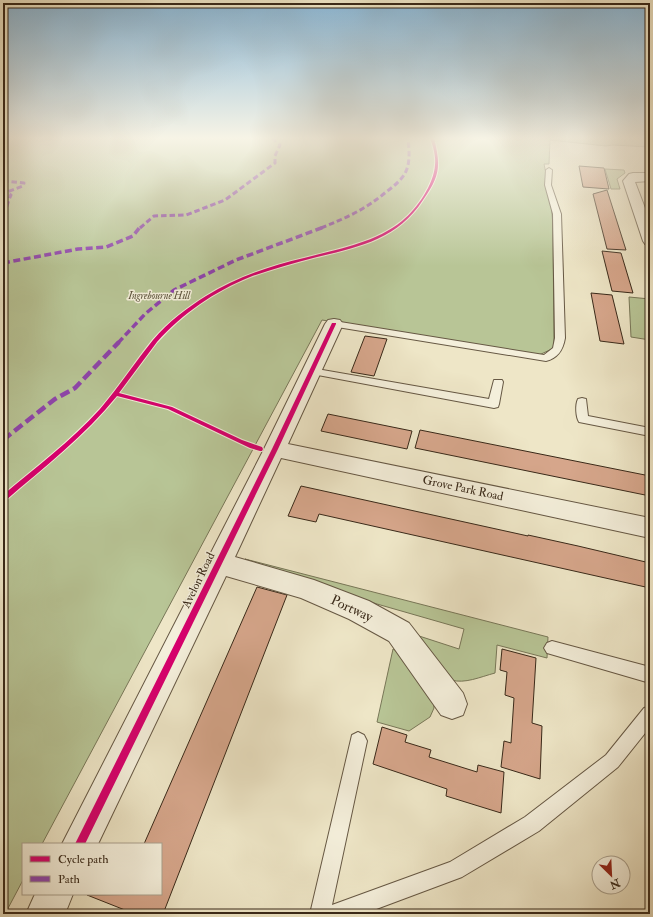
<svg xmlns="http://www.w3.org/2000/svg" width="653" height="917" font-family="'IM FELL Double Pica',serif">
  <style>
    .green { fill: #b8c596; stroke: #787758 }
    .building { fill: #d6a68b; stroke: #392919 }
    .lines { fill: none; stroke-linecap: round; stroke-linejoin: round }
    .service-casing { stroke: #665844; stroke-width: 2 }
    .minor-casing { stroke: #665844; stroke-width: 2 }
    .service { fill: #f4efdb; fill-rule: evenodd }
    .minor { fill: #f4efdb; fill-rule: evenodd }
    .quiet-far2 { stroke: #8e44ad; stroke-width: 3; stroke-dasharray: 5.5 3; stroke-linecap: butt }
    .quiet-far1 { stroke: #8e44ad; stroke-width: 3.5; stroke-dasharray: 7 3.5; stroke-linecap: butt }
    .quiet { stroke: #8e44ad; stroke-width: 4.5; stroke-dasharray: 10 4.5; stroke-linecap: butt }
    .cycleway-casing { stroke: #f4efdb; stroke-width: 2 }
    .cycleway { fill: #d6006c; fill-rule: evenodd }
    .labels { text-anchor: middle; stroke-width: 3; stroke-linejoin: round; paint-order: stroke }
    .far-park-label { font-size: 10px; font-style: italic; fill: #595038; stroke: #f4efdb }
    .street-label { font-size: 12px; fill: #392919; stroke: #f4efdb }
    .near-street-label { font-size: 14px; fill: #392919; stroke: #f4efdb }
  </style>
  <rect width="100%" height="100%" fill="#eee6c7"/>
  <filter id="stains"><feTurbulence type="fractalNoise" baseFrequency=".005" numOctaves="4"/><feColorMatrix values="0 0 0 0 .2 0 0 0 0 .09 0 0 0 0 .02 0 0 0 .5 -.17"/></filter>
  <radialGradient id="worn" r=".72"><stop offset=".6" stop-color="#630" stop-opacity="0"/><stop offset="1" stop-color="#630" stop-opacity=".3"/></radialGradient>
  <g class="green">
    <path d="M 3,138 L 650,138 L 650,147 L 613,145 L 606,146 L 550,140 L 549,164 L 544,164 L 551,199 L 553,227 L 554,348 L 539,355 L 322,320 L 42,844 L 23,844 L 23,880 L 5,914 L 3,914 Z"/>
    <path d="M 605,169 L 624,170 L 625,173 L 617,179 L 620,189 L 611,189 Z"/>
    <path d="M 629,297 L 650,299 L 650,340 L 631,337 Z"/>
    <path d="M 245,559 L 548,637 L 547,658 L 497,645 L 495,673 C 480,677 465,684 451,680 L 413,634 L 459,649 L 464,629 L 377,604 Z"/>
    <path d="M 393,649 L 400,653 L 433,697 L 434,708 L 430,717 L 409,731 L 377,722 Z"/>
  </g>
  <g class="building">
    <path d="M 579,166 L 604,168 L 609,189 L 583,187 Z"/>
    <path d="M 607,190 L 626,250 L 607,249 L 593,194 Z"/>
    <path d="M 602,251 L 621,253 L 633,293 L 612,291 Z"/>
    <path d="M 591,293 L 612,295 L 624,344 L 600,341 Z"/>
    <path d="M 365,336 L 387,339 L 374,376 L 351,372 Z"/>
    <path d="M 328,414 L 412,431 L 407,449 L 321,431 Z"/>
    <path d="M 420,430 L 650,476 L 650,496 L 415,448 Z"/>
    <path d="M 301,486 L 528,536 L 528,535 L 578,546 L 650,563 L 650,588 L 319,514 L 316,522 L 288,516 Z"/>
    <path d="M 257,587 L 287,595 L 163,914 L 135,914 L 87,895 L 161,894 L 161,844 L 144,844 Z"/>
    <path d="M 502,649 L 536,658 L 532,723 L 542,726 L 540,779 L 501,767 L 504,741 L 511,743 L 514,698 L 505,695 L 507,672 L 500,670 Z"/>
    <path d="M 382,727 L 407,735 L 405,742 L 431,750 L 429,757 L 477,772 L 478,765 L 504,772 L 501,813 L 446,796 L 447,789 L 373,764 Z"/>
  </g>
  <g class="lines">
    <g class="service-casing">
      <g id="service">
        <path d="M 549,168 L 552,170 L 551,185 L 561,214 L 565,338 C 563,350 558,358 546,361 L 331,326 L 329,324 L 331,322 L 334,321 L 544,355 L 553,348 L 555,338 L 553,214 L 545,185 L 546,170 Z"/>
        <path d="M 311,368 L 489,399 L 494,380 L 502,380 L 503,382 L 499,404 L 498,407 L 494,408 L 307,373 L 306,371 Z"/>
        <path d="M 582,398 L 586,399 L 588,416 L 650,428 L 650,436 L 579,422 C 576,417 575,405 578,399 Z"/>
        <path d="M 552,641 L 650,667 L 650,683 L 547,653 L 544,648 L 547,643 Z"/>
        <path d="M 650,706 L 650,727 L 618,767 L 539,831 L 462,877 L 363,914 L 310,914 L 352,735 L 358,732 L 364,735 L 367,741 L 332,905 L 450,862 L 525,817 L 606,755 L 644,708 Z"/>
      </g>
    </g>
    <g class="minor-casing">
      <g id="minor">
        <path d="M 633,173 L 650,173 L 650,181 L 635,182 L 650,221 L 650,245 L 645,244 L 643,241 L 623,181 L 629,174 Z"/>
        <path d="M 334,319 L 340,320 L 343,324 L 288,444 L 650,518 L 650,538 L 281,458 L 235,557 L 314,580 L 369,601 L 409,623 L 463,693 L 467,704 L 463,715 L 452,719 L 441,715 L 389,641 L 349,619 L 301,598 L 226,576 L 98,844 L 62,844 L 264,449 L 325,324 L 328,320 Z"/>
        <path d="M 35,894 L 73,894 L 65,914 L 26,914 Z"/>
      </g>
    </g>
    <use href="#service" class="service"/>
    <use href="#minor" class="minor"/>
    <g class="quiet-far2">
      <path d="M 3,181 L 24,183 L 23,186 L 7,192"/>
      <path d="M 3,214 C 7,209 8,201 11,195 L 5,192"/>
      <path d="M 140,228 L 154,216 L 186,215 L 225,200 L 275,163 L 275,156 L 280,145 L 272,138"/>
      <path d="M 321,228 C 346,218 366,209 386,192 C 393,187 400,181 404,175 C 411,164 409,150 408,138"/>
    </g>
    <g class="quiet-far1">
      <path d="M 3,263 L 78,249 L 106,247 L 133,236 L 140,227"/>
      <path d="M 118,343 L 145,314 L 174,290 L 236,260 L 324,227"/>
    </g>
    <path class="quiet" d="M 3,440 L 55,399 L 75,388 L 119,342"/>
    <g class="cycleway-casing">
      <g id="cycleway">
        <path d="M 430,138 L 434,138 C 441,166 440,176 423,200 C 398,239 359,247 317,257 C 294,263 272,269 250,277 C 215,291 182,314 157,342 L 119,393 L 172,407 L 242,440 L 262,447 L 263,449 L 262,451 L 260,451 L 250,448 L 168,409 L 117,396 C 85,436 44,467 5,501 L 3,501 L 3,495 C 36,467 71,441 100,409 C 119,387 135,362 153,340 C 168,322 187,308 206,296 C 236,277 270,266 304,258 C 338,249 375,243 402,221 C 417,209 434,184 435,165 C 436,156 433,146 430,138 Z"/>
        <path d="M 332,323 L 336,323 L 336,324 L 278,449 L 85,844 L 75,844 L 272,449 Z"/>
      </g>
    </g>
    <use href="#cycleway" class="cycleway"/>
  </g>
  <linearGradient id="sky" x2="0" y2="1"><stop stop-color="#8ab8d8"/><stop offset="0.52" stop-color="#f7f4e6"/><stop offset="1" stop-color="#f7f4e6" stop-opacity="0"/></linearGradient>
  <rect width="653" height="266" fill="url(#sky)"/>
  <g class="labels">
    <g class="far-park-label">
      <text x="159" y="299">Ingrebourne Hill</text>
    </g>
    <g class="street-label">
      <text transform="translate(463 488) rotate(12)" y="4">Grove Park Road</text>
      <text transform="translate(198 580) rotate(-64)" y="4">Avelon Road</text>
    </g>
    <g class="near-street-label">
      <text transform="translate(352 608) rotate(25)" y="5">Portway</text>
    </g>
  </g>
  <rect width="653" height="917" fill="none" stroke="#eee6c7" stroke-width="16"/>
  <rect x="4" y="4" width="645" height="909" fill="none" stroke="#392919" stroke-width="2"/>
  <rect x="8" y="8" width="637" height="901" fill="none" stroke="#392919"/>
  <rect x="22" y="843" width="140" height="52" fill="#f4efdb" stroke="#a9a08d"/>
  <rect x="30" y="856" width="20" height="6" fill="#d6006c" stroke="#a9a08d"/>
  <text x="58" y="863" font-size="12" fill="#392919">Cycle path</text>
  <rect x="30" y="876" width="20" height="6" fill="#8e44ad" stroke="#a9a08d"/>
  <text x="58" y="883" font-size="12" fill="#392919">Path</text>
  <g transform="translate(611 875) rotate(156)"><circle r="19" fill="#f4efdb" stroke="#a9a08d"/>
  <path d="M0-3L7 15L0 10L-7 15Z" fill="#8f2418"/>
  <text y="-6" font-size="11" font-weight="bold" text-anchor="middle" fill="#392919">N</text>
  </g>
  <rect width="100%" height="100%" filter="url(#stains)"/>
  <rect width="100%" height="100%" fill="url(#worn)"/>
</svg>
